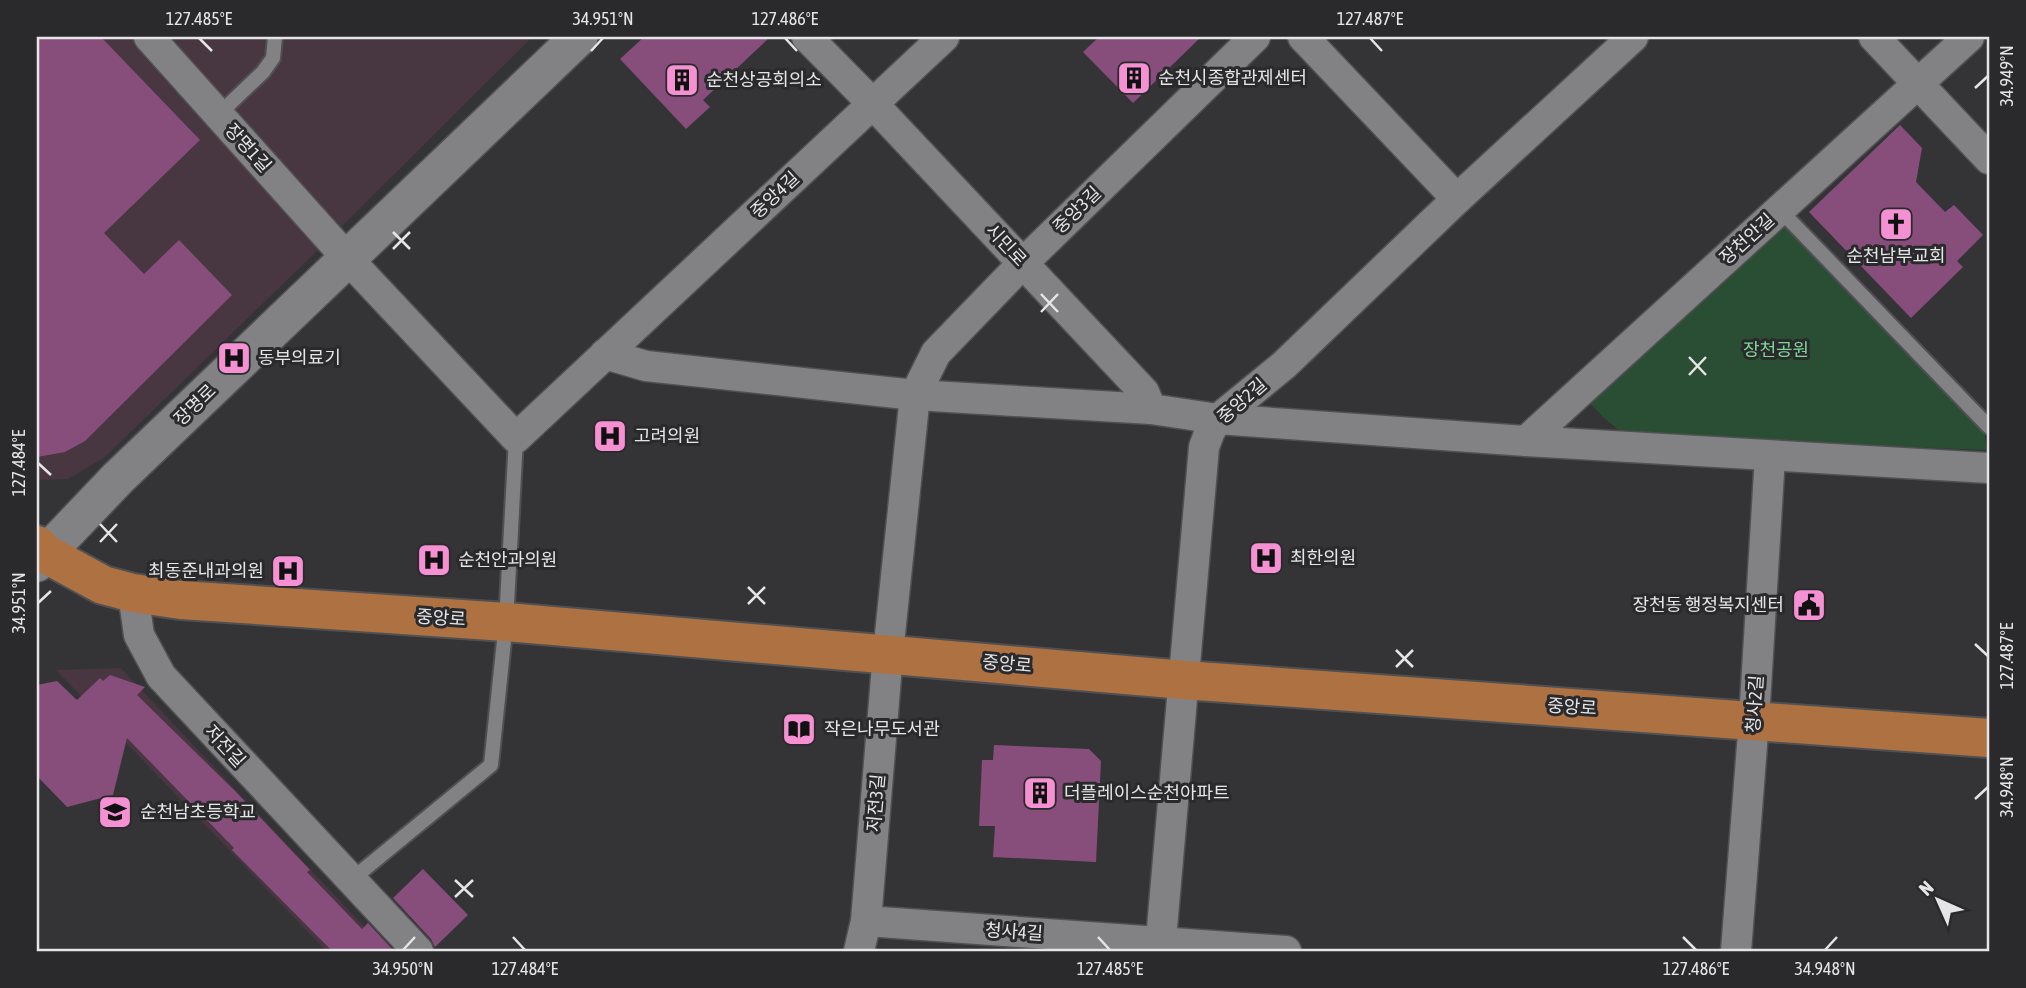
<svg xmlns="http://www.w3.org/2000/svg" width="2026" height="988" font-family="'Asap Condensed','Noto Sans KR',sans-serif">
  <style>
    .commercial { fill: #483640 }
    .green { fill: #2a4e34 }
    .building { fill: #874e7c }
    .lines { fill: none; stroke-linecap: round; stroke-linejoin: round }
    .service-casing { stroke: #505052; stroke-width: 18 }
    .minor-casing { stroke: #505052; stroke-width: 33 }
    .tertiary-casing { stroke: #505052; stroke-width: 40 }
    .primary-casing { stroke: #505052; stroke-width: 42 }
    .service { stroke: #828285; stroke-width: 14 }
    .minor { stroke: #828285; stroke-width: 30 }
    .tertiary { stroke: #828285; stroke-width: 37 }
    .primary { stroke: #ad7142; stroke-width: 38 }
    .ticks { fill: none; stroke: #e5e5e7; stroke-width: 2.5 }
    .labels { text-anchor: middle; stroke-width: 6; stroke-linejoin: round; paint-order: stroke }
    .poi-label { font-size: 18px; fill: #e5e5e7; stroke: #2a2a2d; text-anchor: start }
    .street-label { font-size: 18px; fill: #e5e5e7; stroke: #2a2a2d }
    .park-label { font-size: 18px; fill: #7bd795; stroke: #2a2a2d }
    .neatline { fill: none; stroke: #e5e5e7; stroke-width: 2.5 }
    .ticks-label { font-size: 18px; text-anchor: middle; fill: #e5e5e7 }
  </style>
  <rect width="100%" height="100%" fill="#343437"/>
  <g class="commercial">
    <path d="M 37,37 L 532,37 L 313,255 L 104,458 L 68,479 L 43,480 L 37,479 Z"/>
    <path d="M 121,668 L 387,951 L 326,951 L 56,670 Z"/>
  </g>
  <path class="green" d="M 1779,219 L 1984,431 L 1987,450 L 1626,436 L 1603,417 L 1588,401 Z"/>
  <g class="building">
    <path d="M 37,37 L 101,37 L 200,140 L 104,233 L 144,274 L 179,240 L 232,295 L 85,441 L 65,452 L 37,457 Z"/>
    <path d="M 644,37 L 770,37 L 703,100 L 710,107 L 686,129 L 620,59 Z"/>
    <path d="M 1099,37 L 1201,37 L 1133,103 L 1083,52 Z"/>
    <path d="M 1900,125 L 1922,148 L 1916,182 L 1945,212 L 1954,205 L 1983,235 L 1957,261 L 1963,267 L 1911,318 L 1809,212 Z"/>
    <path d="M 110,675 L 145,687 L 137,695 L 235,791 L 310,870 L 307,872 L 362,929 L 368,923 L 394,951 L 332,951 L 232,850 L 234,848 L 127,738 L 113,795 L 67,807 L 37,776 L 37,685 L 57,681 L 77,700 L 100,678 L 103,681 Z"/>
    <path d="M 994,745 L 1089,749 L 1101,761 L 1096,862 L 993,857 L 995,826 L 979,826 L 982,760 L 993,760 Z"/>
    <path d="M 423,869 L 468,915 L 435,947 L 431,939 L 393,898 Z"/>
  </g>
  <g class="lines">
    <g class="service-casing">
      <g id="service">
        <path d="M 219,114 L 263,72 L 273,58 L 275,37"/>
        <path d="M 1780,210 L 1989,427"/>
        <path d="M 350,881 L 491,765 L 506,622 L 516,438"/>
      </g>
    </g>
    <g class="minor-casing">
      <g id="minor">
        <path d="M 149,37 L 347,258 L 516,438 L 944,37"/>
        <path d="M 807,37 L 873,104 L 1144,392 L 1151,409 L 1218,419 L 1526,441 L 1989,468"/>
        <path d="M 1303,37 L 1457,199"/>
        <path d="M 1874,37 L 1989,159"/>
        <path d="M 605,354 L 646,366 L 915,395 L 1151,409"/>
        <path d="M 1526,441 L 1969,37"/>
        <path d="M 133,593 L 139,635 L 161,676 L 418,951"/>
        <path d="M 866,921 L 1286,951"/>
        <path d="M 859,951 L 866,921 L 888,653 L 915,395 L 936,353 L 1023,263 L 1255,37"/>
        <path d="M 1160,951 L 1204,447 L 1210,431 L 1218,419 L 1284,365 L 1457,199 L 1633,37"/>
        <path d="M 1736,951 L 1754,720 L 1770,456"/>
      </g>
    </g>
    <g class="tertiary-casing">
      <path id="tertiary" d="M 37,563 L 118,478 L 579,37"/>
    </g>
    <g class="primary-casing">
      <path id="primary" d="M 37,545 L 46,554 L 103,585 L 133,593 L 181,600 L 506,622 L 1184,680 L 1989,738"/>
    </g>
    <use href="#service" class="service"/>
    <use href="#minor" class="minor"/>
    <use href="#tertiary" class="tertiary"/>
    <use href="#primary" class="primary"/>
  </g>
  <path class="ticks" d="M 199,38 L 212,51M 785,38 L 797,51M 1370,38 L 1382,51M 591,51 L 603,38M 1975,88 L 1988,76M 393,232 L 410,249M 393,249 L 410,232M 1041,294 L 1058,312M 1041,312 L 1058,294M 1689,357 L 1706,375M 1689,375 L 1706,357M 38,463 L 51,475M 100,524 L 117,542M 100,542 L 117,524M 748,587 L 765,604M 38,603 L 51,591M 748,604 L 765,587M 1975,644 L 1988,656M 1396,650 L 1413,667M 1396,667 L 1413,650M 1975,799 L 1988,787M 455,880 L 473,897M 455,897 L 473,880M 513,937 L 525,950M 1098,937 L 1110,950M 1683,937 L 1696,950M 403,950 L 415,937M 1825,950 L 1837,937"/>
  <defs>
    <g id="building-square" transform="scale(1.75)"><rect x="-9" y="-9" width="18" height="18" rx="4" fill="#f591d2" stroke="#2a2a2d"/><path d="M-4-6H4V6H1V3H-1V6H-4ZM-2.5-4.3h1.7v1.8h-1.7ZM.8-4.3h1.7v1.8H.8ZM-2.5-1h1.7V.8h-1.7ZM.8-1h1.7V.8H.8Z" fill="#111"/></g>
    <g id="church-square" transform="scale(1.75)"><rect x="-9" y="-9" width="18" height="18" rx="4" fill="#f591d2" stroke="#2a2a2d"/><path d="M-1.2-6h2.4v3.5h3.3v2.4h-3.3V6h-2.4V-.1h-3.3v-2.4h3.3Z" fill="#111"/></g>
    <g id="hospital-square" transform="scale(1.75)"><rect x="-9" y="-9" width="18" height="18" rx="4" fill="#f591d2" stroke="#2a2a2d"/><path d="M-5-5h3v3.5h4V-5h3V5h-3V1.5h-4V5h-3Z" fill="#111"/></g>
    <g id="civic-square" transform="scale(1.75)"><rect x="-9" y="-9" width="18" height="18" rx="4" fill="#f591d2" stroke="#2a2a2d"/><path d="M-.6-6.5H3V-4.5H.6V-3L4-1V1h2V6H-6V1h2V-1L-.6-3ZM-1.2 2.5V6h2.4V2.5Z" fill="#111"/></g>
    <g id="library-square" transform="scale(1.75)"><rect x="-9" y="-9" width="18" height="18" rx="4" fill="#f591d2" stroke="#2a2a2d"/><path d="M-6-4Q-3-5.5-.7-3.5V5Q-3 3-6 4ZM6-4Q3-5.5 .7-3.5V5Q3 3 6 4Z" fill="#111"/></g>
    <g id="school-square" transform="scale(1.75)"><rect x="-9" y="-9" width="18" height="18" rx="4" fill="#f591d2" stroke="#2a2a2d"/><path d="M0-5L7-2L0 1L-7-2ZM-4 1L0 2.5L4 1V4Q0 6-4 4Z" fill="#111"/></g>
  </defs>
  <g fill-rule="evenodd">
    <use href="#building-square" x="1134" y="78"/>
    <use href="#building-square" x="682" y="80"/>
    <use href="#church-square" x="1896" y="224"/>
    <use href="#hospital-square" x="234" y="358"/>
    <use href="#hospital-square" x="610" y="436"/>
    <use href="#hospital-square" x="1266" y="558"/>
    <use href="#hospital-square" x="434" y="560"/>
    <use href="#hospital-square" x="288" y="571"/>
    <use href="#civic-square" x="1809" y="605"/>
    <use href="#library-square" x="799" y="729"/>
    <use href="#building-square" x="1040" y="793"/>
    <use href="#school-square" x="115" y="812"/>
  </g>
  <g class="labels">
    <g class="poi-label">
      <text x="1158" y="84">순천시종합관제센터</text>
      <text x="706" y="86">순천상공회의소</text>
      <text x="1896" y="262" text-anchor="middle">순천남부교회</text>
      <text x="258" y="364">동부의료기</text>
      <text x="634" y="442">고려의원</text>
      <text x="1290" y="564">최한의원</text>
      <text x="458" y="566">순천안과의원</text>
      <text x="264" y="577" text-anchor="end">최동준내과의원</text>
      <text x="1784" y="611" text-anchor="end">장천동 행정복지센터</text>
      <text x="824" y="735">작은나무도서관</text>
      <text x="1064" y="799">더플레이스순천아파트</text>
      <text x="140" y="818">순천남초등학교</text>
    </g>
    <g class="street-label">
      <text transform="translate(248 148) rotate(48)" y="6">장명1길</text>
      <text transform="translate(775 195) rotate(-43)" y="6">중앙4길</text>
      <text transform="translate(1077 210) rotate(-44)" y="6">중앙3길</text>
      <text transform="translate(1747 239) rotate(-42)" y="6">장천안길</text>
      <text transform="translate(1006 245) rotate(47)" y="6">시민로</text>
      <text transform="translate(1242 401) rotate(-41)" y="6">중앙2길</text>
      <text transform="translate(195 405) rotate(-44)" y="6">장명로</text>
      <text transform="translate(441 618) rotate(4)" y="6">중앙로</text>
      <text transform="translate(1007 664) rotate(5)" y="6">중앙로</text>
      <text transform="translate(1755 704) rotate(-86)" y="6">청사2길</text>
      <text transform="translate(1572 707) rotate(4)" y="6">중앙로</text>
      <text transform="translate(225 746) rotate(47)" y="6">저전길</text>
      <text transform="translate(876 803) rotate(-85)" y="6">저전3길</text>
      <text transform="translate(1014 932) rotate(4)" y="6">청사4길</text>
    </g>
    <g class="park-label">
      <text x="1776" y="356">장천공원</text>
    </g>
  </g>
  <rect width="2026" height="988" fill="none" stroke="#2a2a2d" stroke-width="77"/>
  <g transform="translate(1938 900) rotate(315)" stroke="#2a2a2d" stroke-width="5" paint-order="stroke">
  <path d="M0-5L12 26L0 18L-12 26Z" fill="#e5e5e7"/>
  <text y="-10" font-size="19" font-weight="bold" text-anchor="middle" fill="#e5e5e7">N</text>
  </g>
  <rect x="38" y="38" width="1950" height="912" class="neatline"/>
  <g class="ticks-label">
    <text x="199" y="25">127.485°E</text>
    <text x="603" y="25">34.951°N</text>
    <text x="785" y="25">127.486°E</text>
    <text x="1370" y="25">127.487°E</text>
    <text transform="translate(2007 76) rotate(-90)" y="6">34.949°N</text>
    <text transform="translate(19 463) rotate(-90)" y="6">127.484°E</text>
    <text transform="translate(19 603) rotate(-90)" y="6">34.951°N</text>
    <text transform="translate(2007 656) rotate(-90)" y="6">127.487°E</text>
    <text transform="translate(2007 787) rotate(-90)" y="6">34.948°N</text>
    <text x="403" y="975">34.950°N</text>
    <text x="525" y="975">127.484°E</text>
    <text x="1110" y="975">127.485°E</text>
    <text x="1696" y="975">127.486°E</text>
    <text x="1825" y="975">34.948°N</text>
  </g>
</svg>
